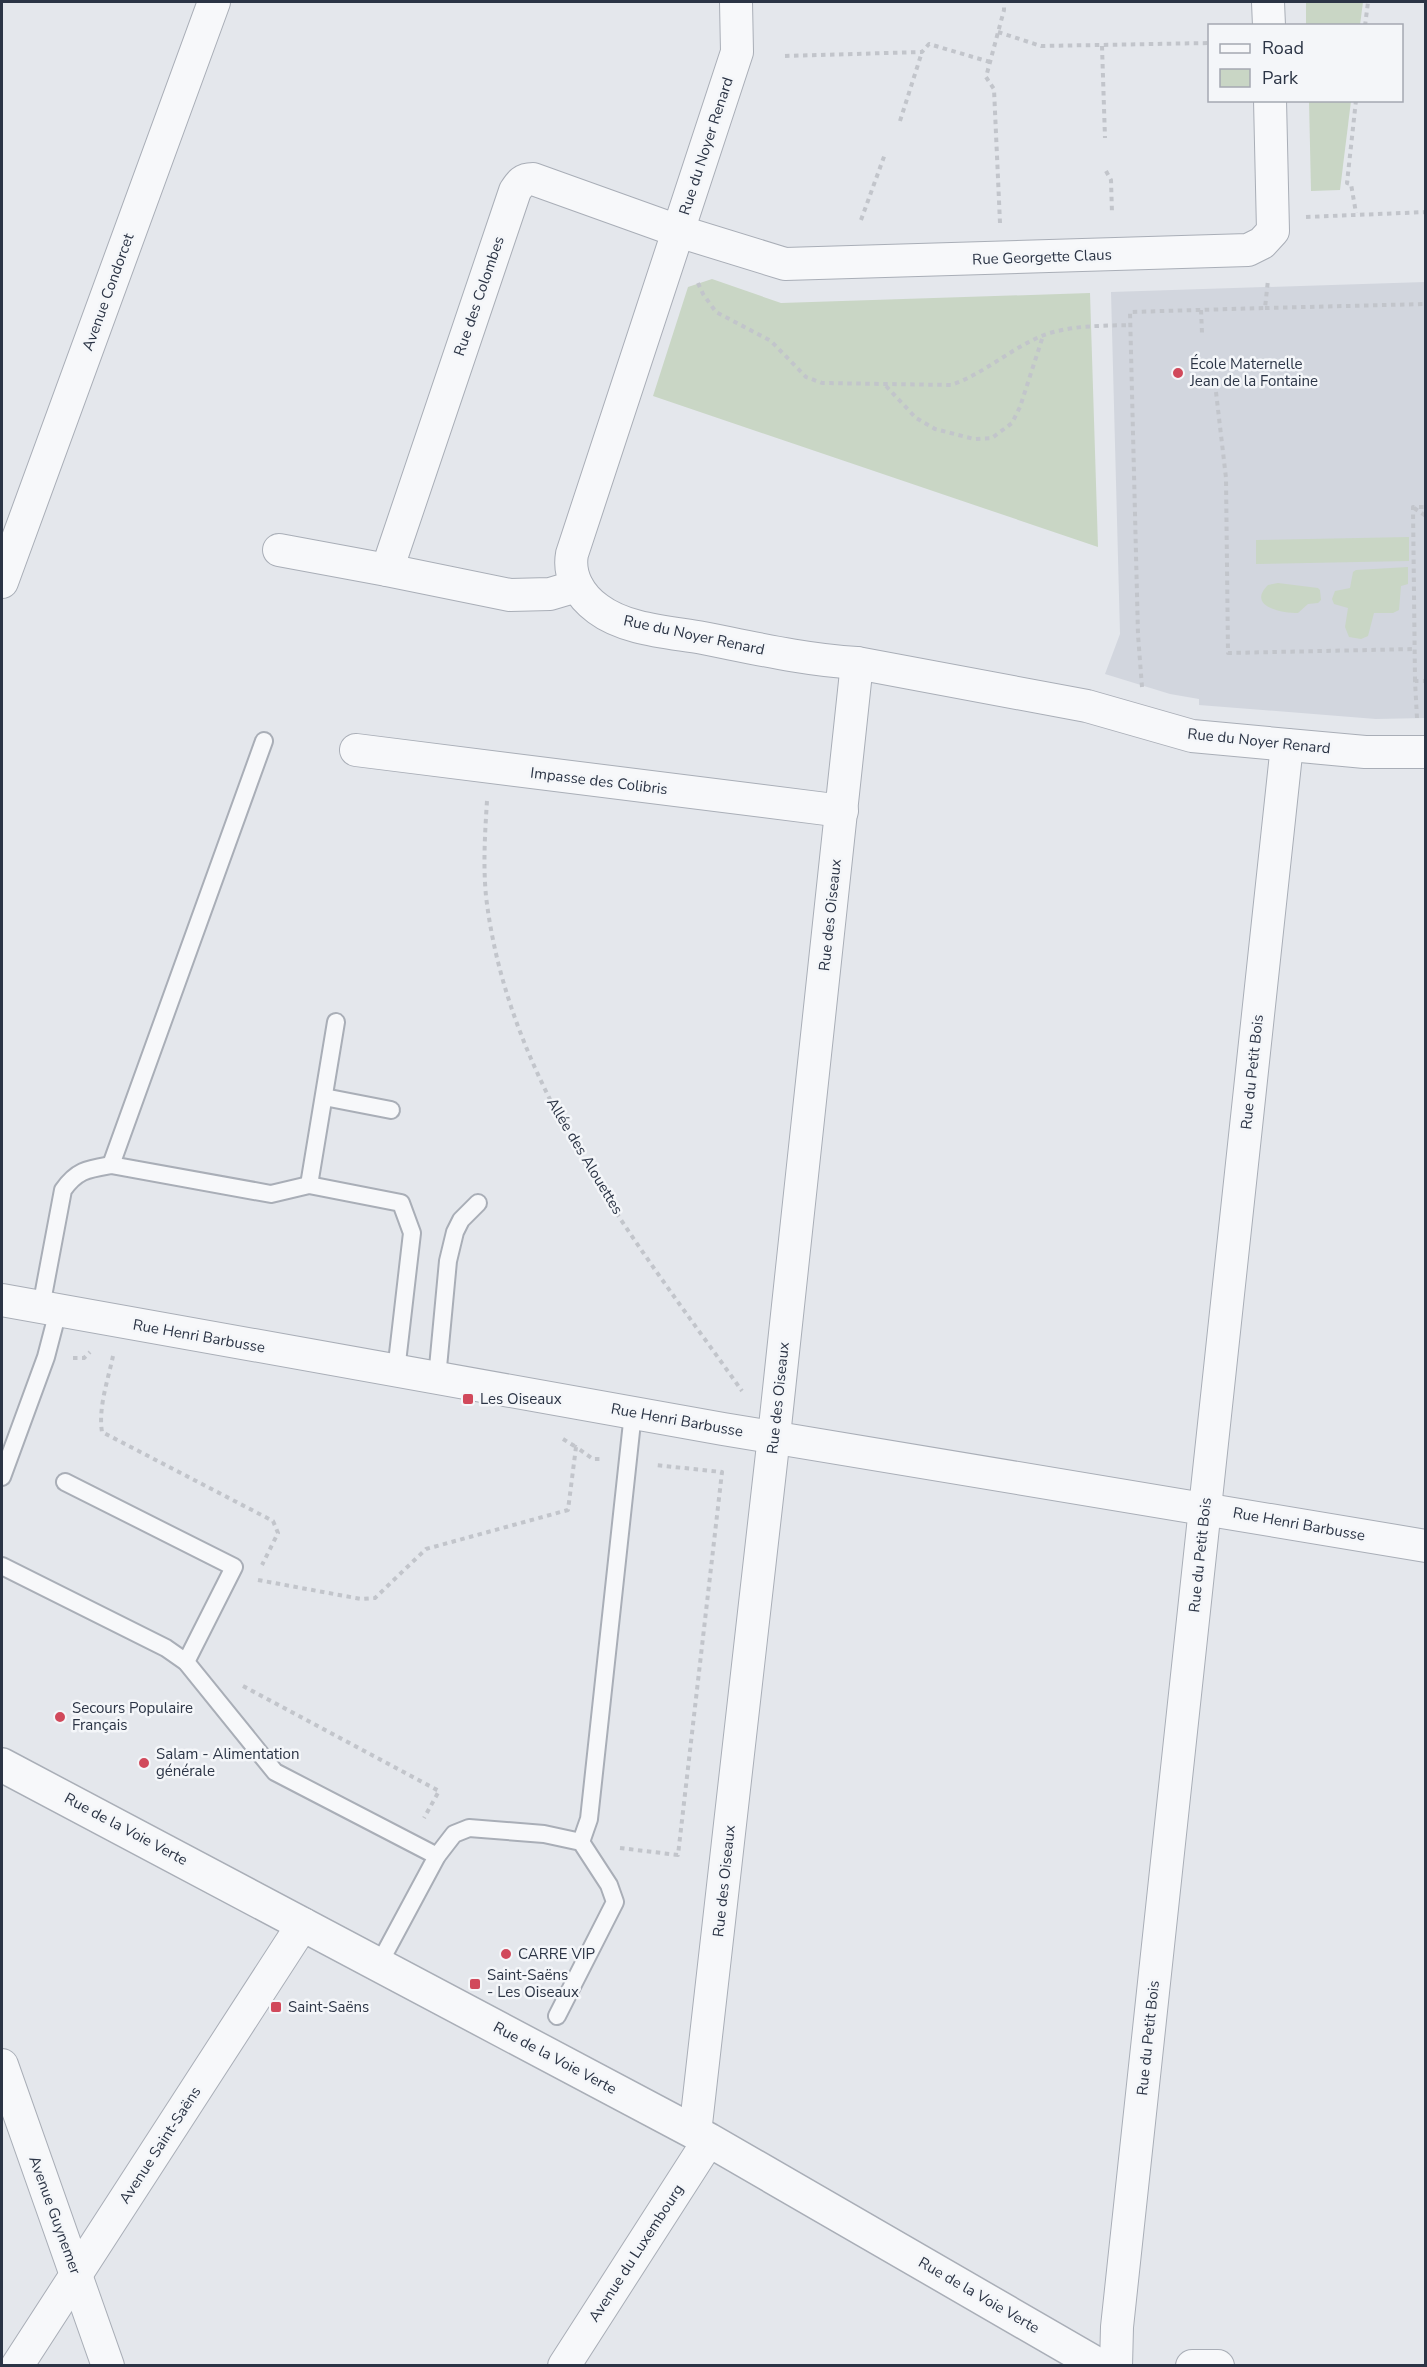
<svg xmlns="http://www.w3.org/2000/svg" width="1427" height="2367" font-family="'Nunito Sans',sans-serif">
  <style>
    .built { fill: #d2d6de }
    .green { fill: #c9d6c5 }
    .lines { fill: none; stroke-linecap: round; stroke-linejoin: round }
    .service-casing { stroke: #a9aeb7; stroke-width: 20 }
    .minor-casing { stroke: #a9aeb7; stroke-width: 34 }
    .tertiary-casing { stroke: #a9aeb7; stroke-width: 36 }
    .path { stroke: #c2c5cb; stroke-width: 4; stroke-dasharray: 4.5 4.5; stroke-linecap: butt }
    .service { stroke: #f7f8fa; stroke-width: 16 }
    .minor { stroke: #f7f8fa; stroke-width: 32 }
    .tertiary { stroke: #f7f8fa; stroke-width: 33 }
    .poi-dot { fill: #d1495b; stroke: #f4f6f9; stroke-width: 2 }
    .labels { text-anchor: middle; stroke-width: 5; stroke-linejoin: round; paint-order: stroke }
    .street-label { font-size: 15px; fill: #2b3445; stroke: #f4f6f9 }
    .poi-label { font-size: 15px; fill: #2b3445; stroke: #f4f6f9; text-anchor: start }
  </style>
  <rect width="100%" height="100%" fill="#e4e7ec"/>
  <path class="built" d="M 1425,282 L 1425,718 L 1376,719 L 1199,705 L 1199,699 L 1170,694 L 1105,674 L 1120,634 L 1111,292 Z"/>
  <g class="green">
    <path d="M 1306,2 L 1363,2 L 1360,25 L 1306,25 Z"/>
    <path d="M 1309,101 L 1351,101 L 1340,190 L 1311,191 Z"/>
    <path d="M 712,279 L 781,303 L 1090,293 L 1098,547 L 653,396 L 688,287 Z"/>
    <path d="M 1409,537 L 1409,561 L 1256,564 L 1256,540 Z"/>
    <path d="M 1408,567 L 1408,584 L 1401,586 L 1399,610 L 1393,613 L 1374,613 L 1368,636 L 1361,639 L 1349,637 L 1345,627 L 1348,608 L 1334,604 L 1332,599 L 1335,591 L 1350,588 L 1353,572 L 1356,570 Z"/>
    <path d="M 1278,583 L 1318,588 L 1320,590 L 1321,600 L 1318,603 L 1308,604 L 1298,613 C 1283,613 1246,607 1268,585 Z"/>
  </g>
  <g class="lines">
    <g class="service-casing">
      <g id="service">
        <path d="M 324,1097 L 391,1110"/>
        <path d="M 111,1165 L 264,741"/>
        <path d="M 309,1185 L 336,1022"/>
        <path d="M 41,1307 L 63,1190 C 77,1170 88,1169 111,1165 L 271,1194 L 309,1185 L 401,1203 L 412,1233 L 396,1371"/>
        <path d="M 437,1378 L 448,1261 L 455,1232 L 461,1220 L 478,1203"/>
        <path d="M 2,1477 L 46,1357 L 58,1311"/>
        <path d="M 65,1482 L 234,1567 L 186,1662"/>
        <path d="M 2,1566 L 166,1648 L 186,1662 L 275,1772 L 437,1856"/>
        <path d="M 581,1842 L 589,1819 L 633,1413"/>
        <path d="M 379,1964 L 437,1856 L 454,1834 L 469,1828 L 544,1834 L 581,1842 L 609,1885 L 615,1902 L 557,2016"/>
      </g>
    </g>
    <g class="minor-casing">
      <g id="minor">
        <path d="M 736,2 L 737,52 L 572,554 C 568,576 580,596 598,609 C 626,630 669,632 703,638 C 754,648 805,660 857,663 L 1087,706 L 1192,736 L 1365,752 L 1426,752"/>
        <path d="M 1268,2 L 1269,26"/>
        <path d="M 279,550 L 387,570"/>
        <path d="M 2,582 L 214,2"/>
        <path d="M 577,586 L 550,594 L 510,595 L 387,570 L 515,191 C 520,183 523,179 533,179 L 678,231 L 785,264 L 1248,250 L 1262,243 L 1273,231 L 1270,100"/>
        <path d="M 356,750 L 842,811"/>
        <path d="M 2,1300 L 723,1429 L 1426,1546"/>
        <path d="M 2,2065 L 108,2366"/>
        <path d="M 695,2133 L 774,1436 L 857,663"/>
        <path d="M 17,2366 L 303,1924"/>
        <path d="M 564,2366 L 709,2140"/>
        <path d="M 1116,2366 L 1117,2327 L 1287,745"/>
        <path d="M 1192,2366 L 1218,2366"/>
      </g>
    </g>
    <g class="tertiary-casing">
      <path id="tertiary" d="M 2,1765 L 709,2140 L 1100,2366"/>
    </g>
    <g class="path">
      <path d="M 1365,26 L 1368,2"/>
      <path d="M 998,32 L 1041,46 L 1210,43"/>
      <path d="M 1102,46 L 1105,138"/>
      <path d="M 785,56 L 922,52 L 929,44 L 990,62"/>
      <path d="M 1356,100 L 1347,183 L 1351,184 L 1356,213"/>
      <path d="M 900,121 L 922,52"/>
      <path d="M 1106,171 L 1111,180 L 1112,213"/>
      <path d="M 1306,217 L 1426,212"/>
      <path d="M 861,220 L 885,154"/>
      <path d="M 1000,223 L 994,89 L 986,77 L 1004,10 L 1004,2"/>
      <path d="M 698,283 L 703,294 L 716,312 L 771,341 L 806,377 L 822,383 L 951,385 C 984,374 1011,348 1044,335 C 1072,325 1101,326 1131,325"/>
      <path d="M 1265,308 L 1426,304"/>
      <path d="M 1201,310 L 1202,333"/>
      <path d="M 886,386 L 916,418 L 935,429 L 974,439 L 992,438 L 1012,423 L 1020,407 L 1043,336"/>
      <path d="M 1216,392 L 1226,478 L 1228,653 L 1415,649"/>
      <path d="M 1414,508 L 1426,516"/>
      <path d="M 1415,681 L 1413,507 L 1426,507"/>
      <path d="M 1142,687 L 1138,635 L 1130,312 L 1265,308 L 1268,280"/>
      <path d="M 1417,718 L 1415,681 L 1426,681"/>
      <path d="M 487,801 C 485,832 483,865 486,896 C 508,1086 635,1240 742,1391"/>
      <path d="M 113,1356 C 108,1380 98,1408 102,1432 L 273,1521 L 278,1533 L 262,1565"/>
      <path d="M 73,1358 L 84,1358 L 90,1352"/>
      <path d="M 563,1439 L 576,1447"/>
      <path d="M 258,1580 L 361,1599 L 375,1598 L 426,1549 L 568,1510 L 576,1447 L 593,1459 L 600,1459"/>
      <path d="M 243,1686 L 439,1791 L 424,1818"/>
      <path d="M 620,1848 L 678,1855 L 722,1472 L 655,1465"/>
    </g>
    <use href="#service" class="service"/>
    <use href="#minor" class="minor"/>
    <use href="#tertiary" class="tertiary"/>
  </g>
  <g class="poi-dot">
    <circle cx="1178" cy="373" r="6"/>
    <rect x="462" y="1393" width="12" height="12" rx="3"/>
    <circle cx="60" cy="1717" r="6"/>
    <circle cx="144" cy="1763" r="6"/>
    <circle cx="506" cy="1954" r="6"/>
    <rect x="469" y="1978" width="12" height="12" rx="3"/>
    <rect x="270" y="2001" width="12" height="12" rx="3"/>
  </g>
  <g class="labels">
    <g class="street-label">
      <text transform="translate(706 146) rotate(-72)" y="5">Rue du Noyer Renard</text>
      <text transform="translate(1042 257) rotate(-2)" y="5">Rue Georgette Claus</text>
      <text transform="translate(108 292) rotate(-70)" y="5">Avenue Condorcet</text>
      <text transform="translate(479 296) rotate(-71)" y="5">Rue des Colombes</text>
      <text transform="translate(694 635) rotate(12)" y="5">Rue du Noyer Renard</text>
      <text transform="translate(1259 741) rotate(6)" y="5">Rue du Noyer Renard</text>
      <text transform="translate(599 781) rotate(7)" y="5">Impasse des Colibris</text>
      <text transform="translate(830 915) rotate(-84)" y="5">Rue des Oiseaux</text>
      <text transform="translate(1252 1072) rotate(-84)" y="5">Rue du Petit Bois</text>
      <text transform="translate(585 1156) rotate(59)" y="5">Allée des Alouettes</text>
      <text transform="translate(199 1336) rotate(10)" y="5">Rue Henri Barbusse</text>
      <text transform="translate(778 1398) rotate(-84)" y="5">Rue des Oiseaux</text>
      <text transform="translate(677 1420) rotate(10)" y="5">Rue Henri Barbusse</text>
      <text transform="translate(1299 1524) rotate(10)" y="5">Rue Henri Barbusse</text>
      <text transform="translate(1200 1555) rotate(-84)" y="5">Rue du Petit Bois</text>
      <text transform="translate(126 1829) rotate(28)" y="5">Rue de la Voie Verte</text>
      <text transform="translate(724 1881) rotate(-84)" y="5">Rue des Oiseaux</text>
      <text transform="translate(1148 2038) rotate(-84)" y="5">Rue du Petit Bois</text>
      <text transform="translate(555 2058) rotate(28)" y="5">Rue de la Voie Verte</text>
      <text transform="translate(160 2145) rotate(-57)" y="5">Avenue Saint-Saëns</text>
      <text transform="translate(55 2215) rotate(70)" y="5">Avenue Guynemer</text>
      <text transform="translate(636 2253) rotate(-57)" y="5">Avenue du Luxembourg</text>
      <text transform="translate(979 2295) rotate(30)" y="5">Rue de la Voie Verte</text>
    </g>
    <g class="poi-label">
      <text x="1190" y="369">École Maternelle<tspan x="1190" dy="17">Jean de la Fontaine</tspan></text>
      <text x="480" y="1404">Les Oiseaux</text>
      <text x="72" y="1713">Secours Populaire<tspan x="72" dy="17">Français</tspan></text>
      <text x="156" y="1759">Salam - Alimentation<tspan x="156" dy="17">générale</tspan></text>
      <text x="518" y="1959">CARRE VIP</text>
      <text x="487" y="1980">Saint-Saëns<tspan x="487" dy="17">- Les Oiseaux</tspan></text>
      <text x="288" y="2012">Saint-Saëns</text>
    </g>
  </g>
  <rect width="1427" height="2367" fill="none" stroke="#2b3445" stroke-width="6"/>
  <rect x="1208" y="24" width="195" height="78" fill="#f4f6f9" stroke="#a4a8b1" stroke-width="1.5"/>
  <rect x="1220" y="44" width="30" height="9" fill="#f7f8fa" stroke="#a4a8b1" stroke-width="1.5"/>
  <text x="1262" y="54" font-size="18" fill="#2b3445">Road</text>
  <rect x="1220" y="69" width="30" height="18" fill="#c9d6c5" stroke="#a4a8b1" stroke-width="1.5"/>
  <text x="1262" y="84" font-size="18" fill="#2b3445">Park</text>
</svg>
